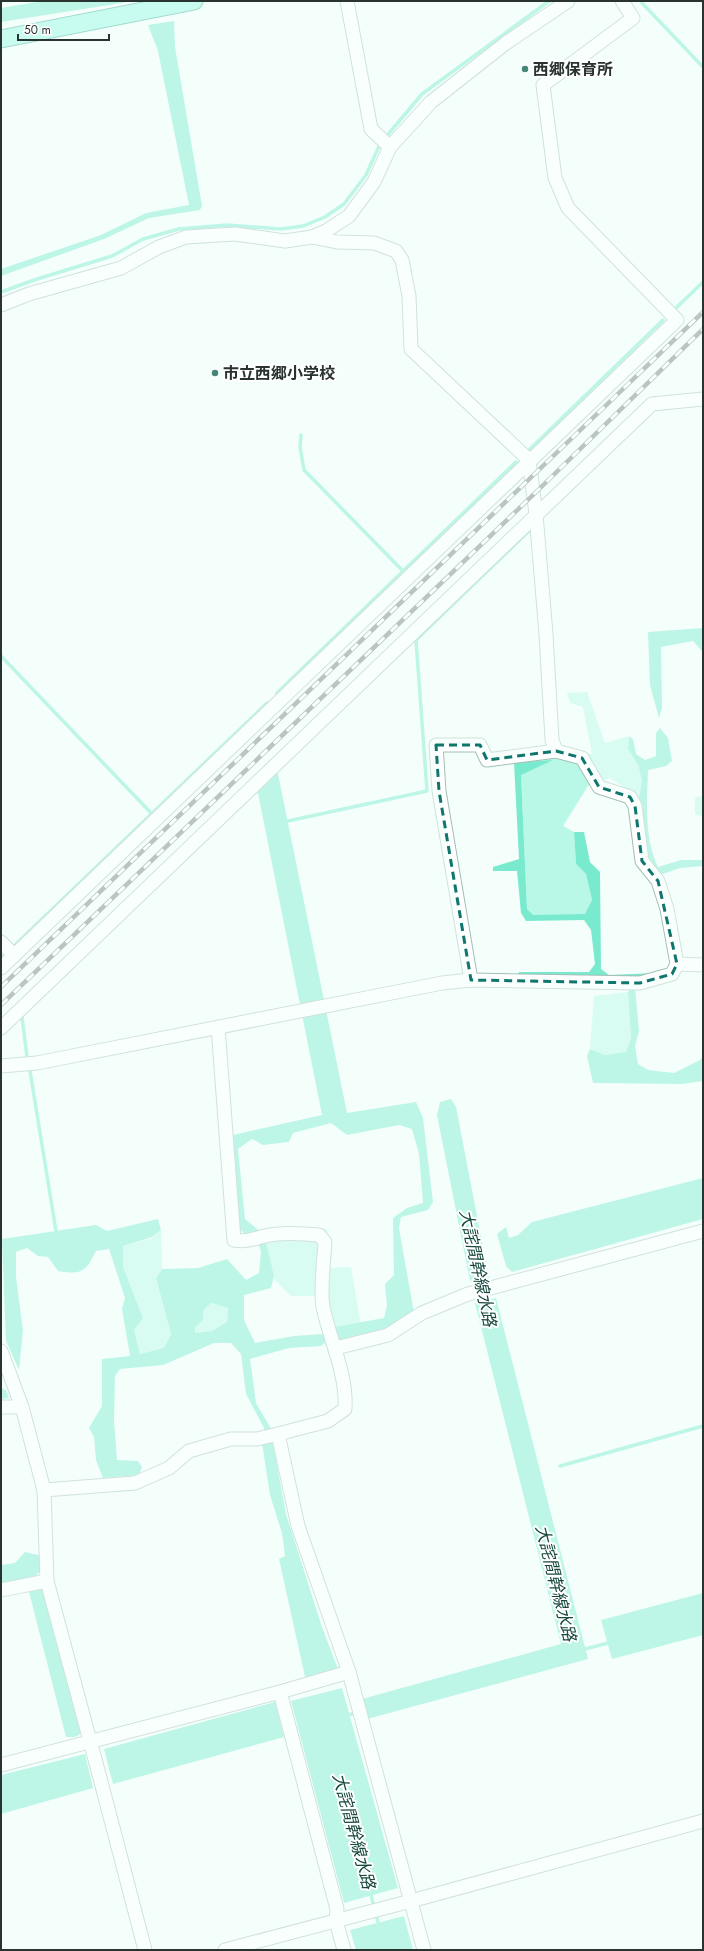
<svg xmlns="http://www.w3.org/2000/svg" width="704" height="1951" font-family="Jost,'Noto Sans JP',sans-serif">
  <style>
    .green { fill: #b9f8e7 }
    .water { fill: #7aeacf; fill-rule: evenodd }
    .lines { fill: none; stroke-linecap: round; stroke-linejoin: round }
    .stream { stroke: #7aeacf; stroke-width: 3.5 }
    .minor-casing { stroke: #a4beb7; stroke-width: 15 }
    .major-casing { stroke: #40b099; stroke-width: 19 }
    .minor { stroke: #fff; stroke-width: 13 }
    .major { stroke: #94f8e3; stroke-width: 17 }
    .rail-casing { stroke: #747e7b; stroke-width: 4.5 }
    .rail { stroke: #fff; stroke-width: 3; stroke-dasharray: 9; stroke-linecap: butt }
    .marked { fill: none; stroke: #0f766e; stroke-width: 3; stroke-dasharray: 8 5; stroke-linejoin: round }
    .poi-dot { fill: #458676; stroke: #fff; stroke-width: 1.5 }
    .labels { text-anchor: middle; stroke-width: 4; stroke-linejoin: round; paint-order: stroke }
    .poi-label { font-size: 16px; font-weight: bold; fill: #293330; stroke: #fff; text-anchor: start }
    .water-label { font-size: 17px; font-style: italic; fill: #18493f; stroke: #fff }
  </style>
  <rect width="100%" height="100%" fill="#f4fffb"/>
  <g class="green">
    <path d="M 587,692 L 605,743 L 629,736 L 628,749 L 638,765 L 642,780 L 639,798 L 610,778 L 588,786 L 563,826 L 574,832 L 576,864 L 586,874 L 592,900 L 585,915 L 532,915 L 527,909 L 521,775 L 518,753 L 548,746 L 592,754 L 583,707 L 570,703 L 567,693 Z"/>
    <path d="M 703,795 L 703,817 L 695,814 L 695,798 Z"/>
    <path d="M 628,992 L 631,1039 L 626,1053 L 605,1055 L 590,1049 L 594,996 Z"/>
    <path d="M 327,1229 L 329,1268 L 351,1267 L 362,1331 L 323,1338 L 319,1296 L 291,1296 L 269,1274 L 261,1232 Z"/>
    <path d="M 161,1230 L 162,1269 L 156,1278 L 171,1334 L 164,1348 L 140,1354 L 134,1330 L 143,1318 L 123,1267 L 123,1246 L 152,1238 Z"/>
    <path d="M 211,1303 L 228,1308 L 227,1322 L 212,1331 L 195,1333 L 195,1327 L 203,1320 L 203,1311 Z"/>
  </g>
  <g class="water">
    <path d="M 43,1 L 134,1 L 1,22 L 1,8 Z"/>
    <path d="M 174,21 L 175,47 L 202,206 L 200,210 L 149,218 L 104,239 L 1,276 L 1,269 L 101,235 L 146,213 L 189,205 L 158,51 L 148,25 Z"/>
    <path d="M 703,628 L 703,656 L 702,651 L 693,641 L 661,647 L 662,708 L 659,718 L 650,685 L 648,632 Z"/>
    <path d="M 660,728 L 668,738 L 672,761 L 666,766 L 648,770 C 647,802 644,838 658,867 L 681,860 L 703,860 L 703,866 L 680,868 L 663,874 L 652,869 L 645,857 L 639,798 L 642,780 L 638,765 L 628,749 L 629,736 L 633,739 L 636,754 L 645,760 L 656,756 L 656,733 Z"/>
    <path d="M 553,760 L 521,775 L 527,909 L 533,915 L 585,914 L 592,900 L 586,874 L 576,864 L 574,832 L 584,832 L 590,862 L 600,872 L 601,969 L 609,975 L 657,973 L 630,979 L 517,978 L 519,972 L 589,972 L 595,964 L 591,930 L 584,920 L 526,921 L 521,913 L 517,871 L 493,871 L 493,867 L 519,859 L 514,763 Z"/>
    <path d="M 277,769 L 347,1113 L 416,1102 L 423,1118 L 433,1202 L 428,1210 L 401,1217 L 399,1228 L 414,1313 L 383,1332 L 344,1341 L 337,1339 L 328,1340 L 321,1346 L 289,1348 L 250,1359 L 256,1403 L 270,1427 L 286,1514 L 322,1627 L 338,1669 L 305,1677 L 279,1559 L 285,1556 L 282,1533 L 270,1495 L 262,1443 L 264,1428 L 246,1394 L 241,1354 L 231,1343 L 214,1343 L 163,1365 L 120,1369 L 115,1376 L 114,1421 L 117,1460 L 138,1461 L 142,1467 L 139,1475 L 103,1478 L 96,1460 L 94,1437 L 89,1428 L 102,1406 L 102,1359 L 130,1356 L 122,1309 L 125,1298 L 109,1249 L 96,1251 C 86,1272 81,1275 58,1271 L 48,1257 L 38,1256 L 27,1248 L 16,1252 L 16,1277 L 23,1330 L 19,1370 L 6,1341 L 2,1239 L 96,1225 L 107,1231 L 158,1219 L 161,1230 L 152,1237 L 123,1246 L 123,1267 L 143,1318 L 134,1330 L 140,1354 L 164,1348 L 171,1334 L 156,1278 L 162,1269 L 198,1268 L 227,1259 L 246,1280 L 259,1273 L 261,1252 L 255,1234 L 245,1234 L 239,1228 L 233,1135 L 322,1115 L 257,788 ZM 331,1123 L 347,1135 L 399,1125 L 412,1129 L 419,1154 L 423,1203 L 407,1208 L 393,1218 L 394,1275 L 385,1284 L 387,1306 L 384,1318 L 335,1327 L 324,1334 L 294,1336 L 255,1343 L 244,1320 L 244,1295 L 271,1288 L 274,1276 L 267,1246 L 261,1232 L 245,1219 L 238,1149 L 252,1139 L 263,1145 L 289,1142 L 293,1133 ZM 211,1303 L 228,1308 L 227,1322 L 212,1331 L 195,1333 L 195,1327 L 203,1320 L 203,1311 Z"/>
    <path d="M 632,987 L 635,988 L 639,1031 L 635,1046 L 638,1064 L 648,1070 L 674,1073 L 700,1060 L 703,1056 L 703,1081 L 682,1084 L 593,1083 L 587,1056 L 590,1049 L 605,1055 L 626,1052 L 631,1039 L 628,992 Z"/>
    <path d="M 451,1099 L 456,1107 L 489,1278 L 479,1283 L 470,1281 L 437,1115 L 440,1102 Z"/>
    <path d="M 703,1178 L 703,1219 L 512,1272 L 506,1266 L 497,1234 L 506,1227 L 509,1238 L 518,1235 L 532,1222 Z"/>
    <path d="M 496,1298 L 588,1659 L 367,1719 L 362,1699 L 561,1644 L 475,1303 Z"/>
    <path d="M 1,1388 L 6,1390 L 9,1398 L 1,1399 Z"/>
    <path d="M 25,1552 L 42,1556 L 40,1571 L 34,1578 L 1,1583 L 1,1565 L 15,1563 Z"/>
    <path d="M 39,1588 L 44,1591 L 82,1733 L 75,1737 L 66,1737 L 29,1592 Z"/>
    <path d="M 703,1593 L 703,1635 L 612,1659 L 601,1620 Z"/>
    <path d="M 342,1688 L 398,1888 L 344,1903 L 291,1701 Z"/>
    <path d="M 275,1702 L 284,1737 L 113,1784 L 104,1749 Z"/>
    <path d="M 85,1754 L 93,1788 L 1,1814 L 1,1775 Z"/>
    <path d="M 404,1916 L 413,1950 L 356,1950 L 350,1930 Z"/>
  </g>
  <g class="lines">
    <g class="stream">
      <path d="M 642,3 L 703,67"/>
      <path d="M 385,138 L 422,94 L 549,1"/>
      <path d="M 1,292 L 34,280 L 112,256 L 143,239 L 179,229 L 227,225 L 281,229 L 303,226 L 325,217 L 344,204 L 366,175 L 381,142"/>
      <path d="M 675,309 L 703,282"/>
      <path d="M 301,435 L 300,447 L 304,470 L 403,571"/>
      <path d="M 530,449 L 663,320"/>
      <path d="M 1,656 L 152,814"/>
      <path d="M 277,693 L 516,462"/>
      <path d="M 288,821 L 427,791 L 416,640 L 530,530"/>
      <path d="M 15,945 L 267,703"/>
      <path d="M 1,956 L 1,957"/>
      <path d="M 22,1017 L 27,1057"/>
      <path d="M 30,1071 L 56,1231"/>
      <path d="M 478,1279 L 486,1305"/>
      <path d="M 560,1466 L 703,1426"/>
      <path d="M 581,1650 L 612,1642"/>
      <path d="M 345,1716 L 358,1712"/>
      <path d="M 370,1891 L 379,1926"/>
    </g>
    <g class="minor-casing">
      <g id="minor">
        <path d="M 347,1 L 371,129 L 390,147"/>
        <path d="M 1,305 L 29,294 L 121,268 L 159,247 L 186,237 L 235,234 L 285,241 L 312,237 L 326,231 L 349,216 L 374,182 L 390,147 L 431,102 L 506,43 L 568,1"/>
        <path d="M 1,942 L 14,955"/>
        <path d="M 677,964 L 703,965"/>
        <path d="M 1,968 L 677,320 L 568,208 L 555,178 L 543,85 L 633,18 L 622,1"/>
        <path d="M 471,980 L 439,791 L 436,745 L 480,745 L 487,760 L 556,751"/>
        <path d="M 1,1028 L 652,404 L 703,399"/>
        <path d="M 1,1066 L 37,1063 L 442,983 L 471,980 L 640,983 L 672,974 L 677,964 L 667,909 L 658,881 L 642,861 L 635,806 L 630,797 L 599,787 L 582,758 L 556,751 L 552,740 L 546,634 L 536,514 L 529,460 L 411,349 L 409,296 L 402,260 L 396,251 L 374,243 L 337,242 L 312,237"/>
        <path d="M 336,1348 L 388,1335 L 422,1313 L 468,1294 L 703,1231"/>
        <path d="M 1,1351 L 22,1407 L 44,1490 L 47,1581 L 100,1778 L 145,1950"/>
        <path d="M 1,1407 L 22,1407"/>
        <path d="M 278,1434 L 298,1526 L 349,1672 L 424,1950"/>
        <path d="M 44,1490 L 135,1483 L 169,1468 L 189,1451 L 231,1439 L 257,1439 L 278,1434 L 328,1421 L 345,1409 C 347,1373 330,1341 323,1307 C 320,1290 324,1260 325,1242 L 319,1235 C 301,1234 283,1232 265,1236 C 254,1239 245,1242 234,1240 L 218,1027"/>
        <path d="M 1,1590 L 47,1581"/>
        <path d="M 280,1692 L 337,1909 L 336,1921 L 344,1950"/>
        <path d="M 1,1765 L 280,1692 L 349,1672"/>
        <path d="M 225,1950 L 411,1901 L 703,1821"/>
      </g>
    </g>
    <g class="major-casing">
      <path id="major" d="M 1,39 L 194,1"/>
    </g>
    <use href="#minor" class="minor"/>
    <use href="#major" class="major"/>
    <g class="rail-casing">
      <g id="rail">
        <path d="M 1,987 L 703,312"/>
        <path d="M 1,1005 L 533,495 L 703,329"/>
      </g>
    </g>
    <use href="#rail" class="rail"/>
  </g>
  <path d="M0 0H704V1951H0ZM 436,745 L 480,745 L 487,760 L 556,751 L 582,758 L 599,787 L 630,797 L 635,806 L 642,861 L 658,881 L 677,964 L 672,974 L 640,983 L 471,980 L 439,791 Z" fill="#f4fffb" fill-opacity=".55" fill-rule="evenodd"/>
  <path class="marked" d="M 436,745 L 480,745 L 487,760 L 556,751 L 582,758 L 599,787 L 630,797 L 635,806 L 642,861 L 658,881 L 677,964 L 672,974 L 640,983 L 471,980 L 439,791 Z"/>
  <g class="poi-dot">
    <circle cx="525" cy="69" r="4"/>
    <circle cx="215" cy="373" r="4"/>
  </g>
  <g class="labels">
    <g class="poi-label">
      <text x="533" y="75">西郷保育所</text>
      <text x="223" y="379">市立西郷小学校</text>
    </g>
    <g class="water-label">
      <text transform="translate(478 1268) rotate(78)" y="6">大詫間幹線水路</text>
      <text transform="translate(556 1583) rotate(76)" y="6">大詫間幹線水路</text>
      <text transform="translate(354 1831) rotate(75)" y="6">大詫間幹線水路</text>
    </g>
  </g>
  <rect width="704" height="1951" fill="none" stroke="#293330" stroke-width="4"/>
  <path d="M18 34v6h91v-6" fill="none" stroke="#293330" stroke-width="2"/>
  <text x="24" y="34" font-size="12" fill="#293330" stroke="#ffffff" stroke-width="3" paint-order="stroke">50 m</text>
</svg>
